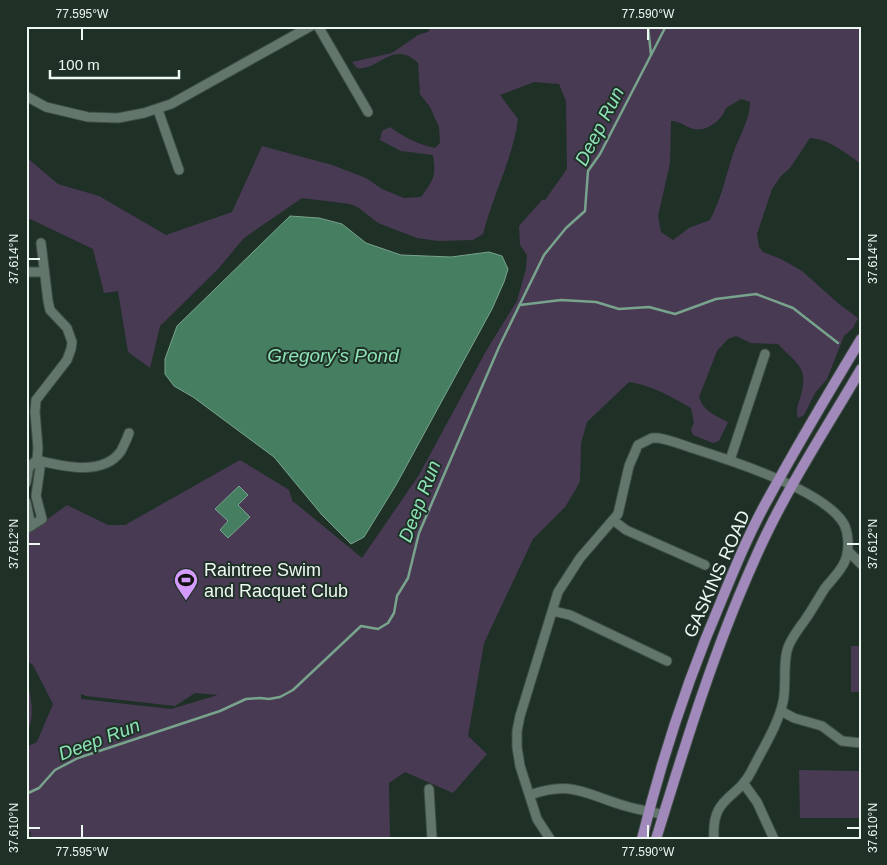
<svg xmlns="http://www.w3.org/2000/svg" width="887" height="865" font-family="Arial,sans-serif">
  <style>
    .green { fill: #493a54; fill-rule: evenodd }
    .water { fill: #467e61; stroke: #78a38c }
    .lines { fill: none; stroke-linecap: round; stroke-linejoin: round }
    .stream { stroke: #78a38c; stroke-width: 2.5 }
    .minor-casing { stroke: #3f4e46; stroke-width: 11 }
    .major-casing { stroke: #3f4e46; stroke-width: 12 }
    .minor { stroke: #63766c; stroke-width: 9 }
    .major { stroke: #a189bc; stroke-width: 10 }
    .ticks { fill: none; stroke: #edf8f2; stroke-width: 2 }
    .labels { text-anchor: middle; stroke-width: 4; stroke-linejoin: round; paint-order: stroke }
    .poi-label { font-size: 18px; fill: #edf8f2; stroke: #1f3027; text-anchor: start }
    .street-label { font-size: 18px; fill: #edf8f2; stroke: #1f3027 }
    .water-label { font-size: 19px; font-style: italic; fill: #8de2b6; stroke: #1f3027 }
    .neatline { fill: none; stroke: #edf8f2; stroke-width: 2 }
    .ticks-label { font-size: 12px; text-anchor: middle; fill: #edf8f2 }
  </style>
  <rect width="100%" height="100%" fill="#1f3027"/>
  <g class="green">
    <path d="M 432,26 L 861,26 L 861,164 C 846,153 829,139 810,138 L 790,168 L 781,176 L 772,189 L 757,234 L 759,247 L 763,252 L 781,259 L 802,271 L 839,304 L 858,318 L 853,328 L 844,336 L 827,379 L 815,393 L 804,415 L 798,418 C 796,411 797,406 800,399 C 809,367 799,366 778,344 L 751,343 L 736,336 L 728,339 L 717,351 L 699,397 C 703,411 716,416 728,422 L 719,441 L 713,443 L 693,435 L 691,429 L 694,423 L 691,408 C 672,397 651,385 629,382 L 587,422 L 581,443 L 580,481 L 576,489 L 565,507 L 533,539 L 484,643 L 468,736 L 487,754 L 453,793 L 405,772 L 389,783 L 390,839 L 30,839 L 31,832 L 26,830 L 26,747 L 37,742 L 53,704 L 33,665 L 26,660 L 26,535 L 67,505 L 108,525 L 125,525 L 240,460 L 289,490 L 293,503 L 294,502 L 362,558 L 419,475 L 486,351 L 517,301 L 526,269 L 527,255 L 520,245 L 519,226 L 542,200 L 545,200 L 567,169 L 566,101 L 559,84 L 534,82 L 500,95 L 518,119 C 513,158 493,195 483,234 L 473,240 L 438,241 L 417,238 L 378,223 L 359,208 L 350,204 L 302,198 L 244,238 L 218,269 L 160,326 L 150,368 L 128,352 L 118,291 L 104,293 L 93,249 L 26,217 L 26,157 L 58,184 L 99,196 L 166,235 L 232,212 L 262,146 L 332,165 L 366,178 L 382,189 L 404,198 L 421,197 C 434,179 436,177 433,155 L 401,151 L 380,140 L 382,131 L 390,127 C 402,136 419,145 435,148 L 440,143 L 439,127 L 430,107 L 420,94 L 418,63 C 393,39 379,71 357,68 L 352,62 L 392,53 L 418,35 L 428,32 ZM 741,99 L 750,102 C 750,120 739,136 733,154 C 726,176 721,199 710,220 L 689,228 L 673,240 L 661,232 L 658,216 L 670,163 L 671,121 C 681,121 685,127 694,129 C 707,132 722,120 726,108 ZM 195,693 L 218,695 L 171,709 L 81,699 L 81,694 L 86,696 L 175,706 Z"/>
    <rect x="851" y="646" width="10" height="46"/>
    <path d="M 26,680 C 31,693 36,721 26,732 Z"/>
    <path d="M 799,770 L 859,771 L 859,818 L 800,818 Z"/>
  </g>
  <g class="water">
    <path d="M 290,216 L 319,218 L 342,224 L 366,243 L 401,255 L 451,257 L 489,252 L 502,256 L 508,269 L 504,282 L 492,309 L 396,485 L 364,537 L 351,544 L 322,515 L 274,457 L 193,397 L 174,386 L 165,374 L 165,359 L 177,326 Z"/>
    <path d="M 239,486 L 248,495 L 238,505 L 250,517 L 228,538 L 220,530 L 228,521 L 215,509 Z"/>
  </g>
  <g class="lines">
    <g class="stream">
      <path d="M 648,26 L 651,55"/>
      <path d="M 520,305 L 561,300 L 596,302 L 619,309 L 649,307 L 675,314 L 716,299 L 756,294 L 793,308 L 838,343"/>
      <path d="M 26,794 L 39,788 L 55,770 L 78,758 L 220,711 L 246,699 L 260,698 L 269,699 L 280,697 L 293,690 L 361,626 L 378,629 L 388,623 L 394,613 L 397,596 L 408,578 L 419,533 L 499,347 L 544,255 L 566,228 L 585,211 L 588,171 L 600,154 L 666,26"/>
    </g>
    <g class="minor-casing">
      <g id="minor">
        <path d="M 318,26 L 368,112"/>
        <path d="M 26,96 L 46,107 L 88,117 L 118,118 L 144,113 L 171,104 L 311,26"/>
        <path d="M 158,110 L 179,170"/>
        <path d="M 26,272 L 44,272"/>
        <path d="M 37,460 C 61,466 103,477 121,451 C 124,445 127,439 129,433"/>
        <path d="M 730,460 L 765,354"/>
        <path d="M 26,483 L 29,467 L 37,460"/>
        <path d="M 26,502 L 31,526"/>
        <path d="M 613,520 L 626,530 L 705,565"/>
        <path d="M 26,529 L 42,519 L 36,496 L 40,468 L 37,460 L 38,448 L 35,412 L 36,400 L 67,360 L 71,349 L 72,342 L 67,328 L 50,310 L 48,301 L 41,243"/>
        <path d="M 848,551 L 861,564"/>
        <path d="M 553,611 L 570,615 L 667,661"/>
        <path d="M 781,711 L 794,718 L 822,726 L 842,741 L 861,743"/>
        <path d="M 744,784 L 757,802 L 774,839"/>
        <path d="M 429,789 L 432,839"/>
        <path d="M 530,795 C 569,781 582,792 619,804 C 633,809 649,811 664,815"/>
        <path d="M 550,839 L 537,819 L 520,766 L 517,747 L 517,731 L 520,716 L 558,592 L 580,558 L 618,514 L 629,466 L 638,445 L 652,438 L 658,438 C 672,440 684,446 698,450 C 733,461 825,491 844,524 C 848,532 849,545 847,554 C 845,567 833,578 825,588 C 818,599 812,610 805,620 C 799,628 793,636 789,645 C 782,660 787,685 783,702 C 778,725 763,748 752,770 C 737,801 711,795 714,839"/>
      </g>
    </g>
    <g class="major-casing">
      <g id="major">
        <path d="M 642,839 C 662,757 689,676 722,599 C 736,565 750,531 768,499 C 797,446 829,392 861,339"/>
        <path d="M 656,839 C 685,745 714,650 754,561 C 783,494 824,432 861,369"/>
      </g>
    </g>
    <use href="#minor" class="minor"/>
    <use href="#major" class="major"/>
  </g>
  <path class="ticks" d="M 82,28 L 82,40M 648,28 L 648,40M 28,259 L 40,259M 847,259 L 860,259M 28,544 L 40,544M 847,544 L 860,544M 82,825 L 82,838M 648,825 L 648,838M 28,828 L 40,828M 847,828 L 860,828"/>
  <defs>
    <g id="stadium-pin" transform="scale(1.25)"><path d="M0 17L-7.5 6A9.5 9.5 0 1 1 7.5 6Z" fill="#d39cfc" stroke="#1f3027"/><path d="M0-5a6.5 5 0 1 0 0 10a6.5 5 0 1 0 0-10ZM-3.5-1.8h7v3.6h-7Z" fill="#111"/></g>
  </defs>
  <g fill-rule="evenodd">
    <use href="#stadium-pin" x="186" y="580"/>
  </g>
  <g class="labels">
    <g class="poi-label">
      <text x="204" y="576">Raintree Swim<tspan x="204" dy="21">and Racquet Club</tspan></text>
    </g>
    <g class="street-label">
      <text transform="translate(717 574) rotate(-66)" y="6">GASKINS ROAD</text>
    </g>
    <g class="water-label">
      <text transform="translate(599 126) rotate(-63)" y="7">Deep Run</text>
      <text x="333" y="362">Gregory's Pond</text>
      <text transform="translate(419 501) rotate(-69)" y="7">Deep Run</text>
      <text transform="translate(99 739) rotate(-21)" y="7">Deep Run</text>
    </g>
  </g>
  <rect width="887" height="865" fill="none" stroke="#1f3027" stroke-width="55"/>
  <path d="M50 70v8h129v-8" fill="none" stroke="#edf8f2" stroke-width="2.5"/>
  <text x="58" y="70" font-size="15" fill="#edf8f2" stroke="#1f3027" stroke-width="4" paint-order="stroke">100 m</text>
  <rect x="28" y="28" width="832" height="810" class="neatline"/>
  <g class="ticks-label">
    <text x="82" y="18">77.595°W</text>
    <text x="648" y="18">77.590°W</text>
    <text transform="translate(14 259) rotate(-90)" y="4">37.614°N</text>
    <text transform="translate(873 259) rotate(-90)" y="4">37.614°N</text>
    <text transform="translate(14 544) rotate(-90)" y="4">37.612°N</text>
    <text transform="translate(873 544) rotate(-90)" y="4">37.612°N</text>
    <text transform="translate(14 828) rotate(-90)" y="4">37.610°N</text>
    <text transform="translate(873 828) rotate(-90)" y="4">37.610°N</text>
    <text x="82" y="856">77.595°W</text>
    <text x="648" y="856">77.590°W</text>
  </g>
</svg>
